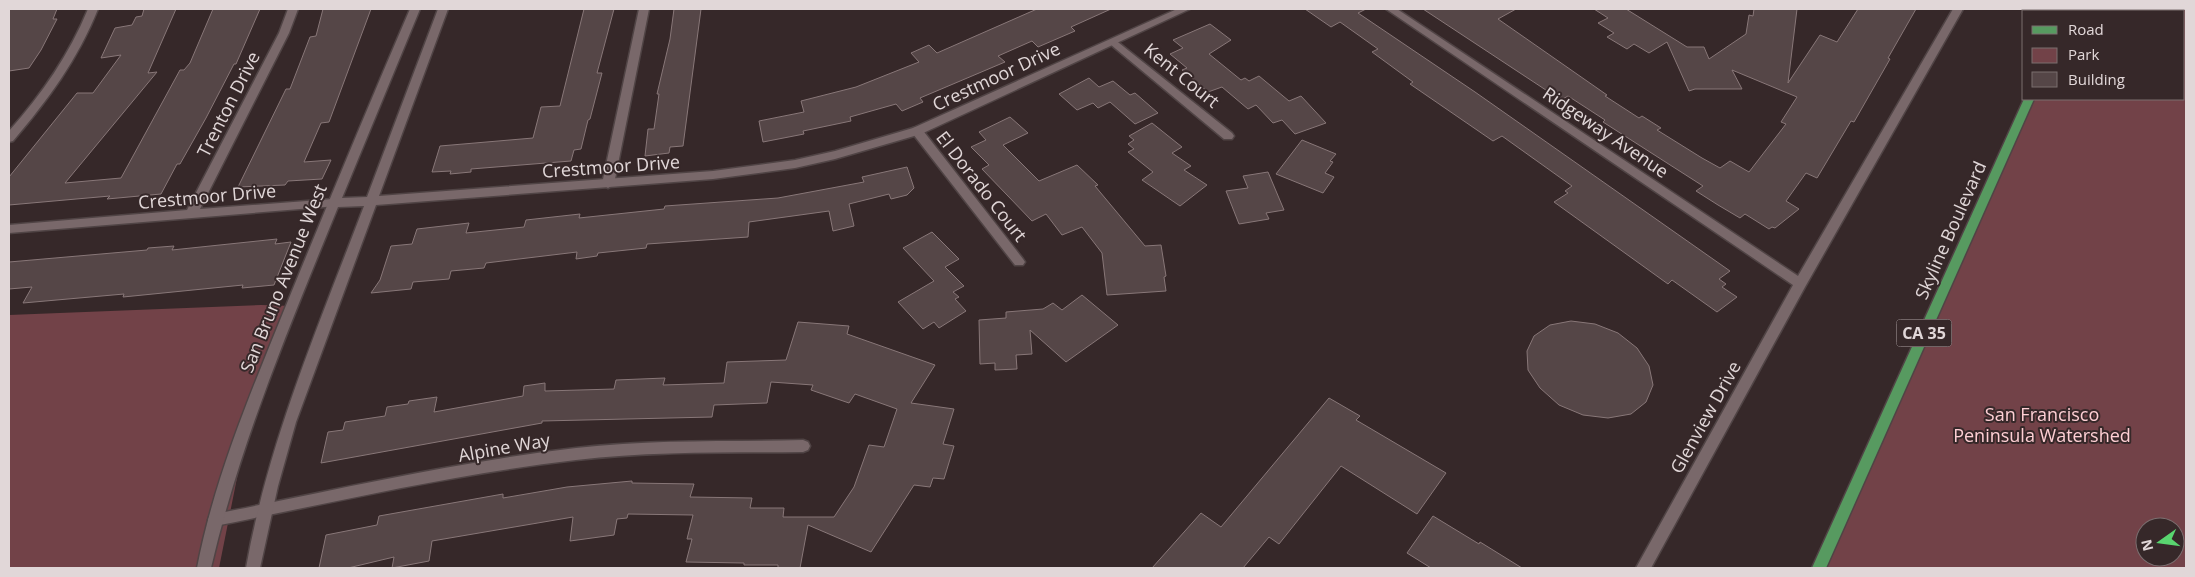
<svg xmlns="http://www.w3.org/2000/svg" width="2195" height="577" font-family="'Open Sans',sans-serif">
	<style>
		.green { fill: #724248; fill-rule: evenodd }
		.building { fill: #554647; stroke: #887778 }
		.lines { fill: none; stroke-linecap: round; stroke-linejoin: round }
		.street-casing { stroke: #504445; stroke-width: 3 }
		.secondary-casing { stroke: #504445; stroke-width: 3 }
		.primary-casing { stroke: #504445; stroke-width: 3 }
		.street { fill: #79686a; fill-rule: evenodd }
		.secondary { fill: #79686a; fill-rule: evenodd }
		.primary { fill: #579a60; fill-rule: evenodd }
		.labels { text-anchor: middle; dominant-baseline: central; stroke-width: 4; stroke-linejoin: round; paint-order: stroke }
		.shield { fill: #362829; stroke: #aea2a4; stroke-width: 1 }
		.shield-label { font-size: 16px; font-weight: bold; fill: #e1d7d8 }
		.street-label { font-size: 18px; fill: #e1d7d8; stroke: #362829 }
		.park-label { font-size: 18px; fill: #fecfd4; stroke: #362829 }
	</style>
	<rect width="100%" height="100%" fill="#362829"/>
	<!-- green -->
	<path class="green" d="M 2070,9 L 2186,9 L 2186,568 L 1819,568 L 2029,99 L 2184,99 L 2184,11 L 2069,11 ZM 2145,527 L 2175,527 L 2175,557 L 2145,557 Z
		M 261,305 L 292,306 L 250,413 L 219,568 L 9,568 L 9,315 Z"/>
	<!-- building -->
	<path class="building" d="M 9,9 L 57,9 L 53,19 L 57,19 L 41,50 L 29,68 L 9,71 Z
		M 144,9 L 176,9 L 148,73 L 157,72 L 65,183 L 121,178 L 180,70 L 184,70 L 190,63 L 213,9 L 260,9 L 236,64 L 234,64 L 206,118 L 180,164 L 177,164 L 161,194 L 107,199 L 110,196 L 9,205 L 9,177 L 77,93 L 93,93 L 121,55 L 101,58 L 115,28 L 132,25 L 136,17 L 142,16 Z
		M 323,9 L 371,9 L 329,122 L 321,123 L 304,162 L 331,160 L 322,179 L 288,181 L 285,185 L 238,187 L 286,89 L 290,89 L 310,37 L 316,36 Z
		M 584,9 L 614,9 L 597,73 L 602,73 L 590,119 L 588,120 L 581,149 L 574,150 L 571,161 L 471,169 L 471,172 L 450,174 L 451,171 L 432,172 L 440,146 L 533,138 L 541,107 L 560,106 Z
		M 674,9 L 701,9 L 683,146 L 670,147 L 669,153 L 645,156 L 648,129 L 654,129 L 659,94 L 657,94 L 670,39 Z
		M 1037,9 L 1111,9 L 1071,27 L 1075,31 L 1038,47 L 1032,41 L 998,56 L 1005,62 L 920,98 L 923,102 L 902,111 L 896,104 L 850,117 L 851,121 L 803,131 L 804,134 L 763,142 L 759,121 L 804,112 L 801,101 L 856,87 L 919,62 L 911,53 L 929,45 L 937,53 Z
		M 1305,9 L 1366,9 L 1358,13 L 1475,92 L 1730,271 L 1719,279 L 1726,284 L 1722,287 L 1737,297 L 1717,312 L 1672,280 L 1668,284 L 1554,202 L 1568,193 L 1565,191 L 1572,186 L 1502,136 L 1493,141 L 1410,84 L 1413,82 L 1372,52 L 1378,49 L 1340,22 L 1331,27 Z
		M 1423,9 L 1516,9 L 1498,19 L 1607,95 L 1605,96 L 1639,118 L 1642,116 L 1661,128 L 1657,130 L 1702,158 L 1720,168 L 1730,161 L 1749,172 L 1786,124 L 1781,122 L 1797,97 L 1732,70 L 1742,89 L 1695,89 L 1689,91 L 1667,42 L 1649,53 L 1634,44 L 1627,49 L 1607,37 L 1614,33 L 1598,23 L 1608,18 L 1594,9 L 1626,9 L 1687,47 L 1704,47 L 1709,59 L 1746,34 L 1749,15 L 1753,16 L 1754,9 L 1797,9 L 1788,83 L 1820,35 L 1837,42 L 1858,9 L 1916,9 L 1888,58 L 1890,59 L 1854,122 L 1851,121 L 1817,178 L 1806,173 L 1786,201 L 1799,209 L 1775,228 L 1772,227 L 1769,229 L 1745,214 L 1740,218 L 1718,205 L 1696,191 L 1703,186 L 1603,122 L 1605,120 L 1568,96 L 1561,100 Z
		M 1210,24 L 1231,40 L 1209,54 L 1241,80 L 1245,78 L 1249,81 L 1259,76 L 1289,101 L 1301,96 L 1326,123 L 1295,134 L 1282,120 L 1273,123 L 1256,105 L 1248,109 L 1222,87 L 1208,92 L 1182,70 L 1187,68 L 1170,54 L 1183,48 L 1173,40 Z
		M 1089,78 L 1099,87 L 1113,81 L 1130,95 L 1135,93 L 1158,113 L 1135,124 L 1110,102 L 1098,108 L 1093,103 L 1077,110 L 1059,94 Z
		M 1010,117 L 1028,133 L 1003,145 L 1039,181 L 1077,165 L 1098,185 L 1095,186 L 1145,246 L 1161,245 L 1166,276 L 1164,277 L 1166,291 L 1107,295 L 1102,253 L 1082,227 L 1062,235 L 1046,214 L 1032,221 L 982,169 L 989,165 L 971,147 L 986,140 L 979,132 Z
		M 1152,123 L 1182,147 L 1172,153 L 1191,166 L 1184,170 L 1207,185 L 1180,206 L 1142,180 L 1153,172 L 1128,152 L 1134,149 L 1128,144 L 1134,140 L 1129,136 Z
		M 1302,140 L 1336,154 L 1330,161 L 1333,162 L 1325,173 L 1334,177 L 1323,193 L 1276,174 Z
		M 907,167 L 914,188 L 907,195 L 891,199 L 889,194 L 849,204 L 854,226 L 833,231 L 829,211 L 749,222 L 748,237 L 647,244 L 646,248 L 598,253 L 597,256 L 576,259 L 577,252 L 486,263 L 484,268 L 451,271 L 449,279 L 413,282 L 411,289 L 371,293 L 380,280 L 391,246 L 412,244 L 417,229 L 469,223 L 466,233 L 524,227 L 526,220 L 580,214 L 579,218 L 664,209 L 665,206 L 778,198 L 864,182 L 862,177 Z
		M 1268,172 L 1284,210 L 1266,213 L 1269,219 L 1239,224 L 1226,191 L 1248,188 L 1243,176 Z
		M 932,232 L 959,259 L 945,267 L 964,286 L 953,292 L 959,297 L 955,299 L 966,311 L 939,328 L 934,322 L 923,329 L 898,302 L 934,281 L 903,248 Z
		M 277,239 L 275,244 L 291,242 L 274,285 L 242,288 L 243,285 L 123,297 L 124,294 L 23,303 L 32,287 L 9,289 L 9,262 L 147,250 L 148,248 L 174,246 L 172,250 Z
		M 1082,295 L 1118,325 L 1066,362 L 1030,330 L 1032,354 L 1016,355 L 1017,369 L 995,370 L 995,363 L 980,364 L 979,320 L 1006,318 L 1006,312 L 1043,309 L 1053,303 L 1062,310 Z
		M 1571,321 L 1595,324 L 1618,333 L 1637,348 L 1649,366 L 1653,385 L 1646,402 L 1631,414 L 1608,418 L 1583,415 L 1559,405 L 1540,388 L 1528,370 L 1527,351 L 1534,336 L 1550,325 Z
		M 798,322 L 849,326 L 847,334 L 935,365 L 911,403 L 954,409 L 943,444 L 954,446 L 944,479 L 933,478 L 930,487 L 914,485 L 871,552 L 808,525 L 800,568 L 778,568 L 778,565 L 744,565 L 744,563 L 686,562 L 692,539 L 687,539 L 693,515 L 628,514 L 627,518 L 617,519 L 614,535 L 570,541 L 573,517 L 432,541 L 429,561 L 392,568 L 394,557 L 348,568 L 319,568 L 326,535 L 377,525 L 379,516 L 503,494 L 503,498 L 567,487 L 632,481 L 632,483 L 694,484 L 690,497 L 752,498 L 750,508 L 784,508 L 783,517 L 834,517 L 854,487 L 869,445 L 884,447 L 897,409 L 855,394 L 849,403 L 811,390 L 813,385 L 771,382 L 767,403 L 714,405 L 712,417 L 542,421 L 542,423 L 321,463 L 328,432 L 343,430 L 345,422 L 385,416 L 387,407 L 408,404 L 409,401 L 437,397 L 434,412 L 523,396 L 524,386 L 545,383 L 545,391 L 614,389 L 616,380 L 665,378 L 663,385 L 724,383 L 727,362 L 786,360 Z
		M 1329,398 L 1360,416 L 1356,420 L 1446,473 L 1417,514 L 1341,466 L 1279,544 L 1269,537 L 1243,568 L 1152,568 L 1201,513 L 1221,527 Z
		M 1433,516 L 1479,544 L 1480,542 L 1522,568 L 1431,568 L 1407,553 Z"/>
	<g class="lines">
		<defs>
			<path id="street" d="M 88,9 L 98,9 C 78,59 48,100 13,141 L 9,142 L 9,131 C 42,94 69,55 88,9 Z
				M 288,9 L 298,9 L 289,33 L 200,209 L 333,199 L 339,203 L 337,206 L 9,233 L 9,225 L 187,210 L 279,33 Z
				M 639,9 L 649,9 L 614,184 L 608,188 L 602,184 Z
				M 1386,9 L 1397,9 L 1798,276 L 1953,9 L 1963,9 L 1805,287 L 1651,568 L 1636,568 L 1793,285 Z
				M 1114,39 L 1232,133 L 1234,136 L 1232,139 L 1224,139 L 1110,44 L 1110,40 Z
				M 917,127 L 921,128 L 1023,259 L 1025,262 L 1023,265 L 1015,265 L 913,134 L 911,131 L 913,128 Z
				M 803,440 L 808,442 L 810,446 L 808,450 L 803,452 C 727,453 651,451 576,460 C 454,474 335,502 215,526 L 210,525 L 208,520 L 210,515 L 215,514 C 335,490 455,462 576,448 C 651,439 727,442 803,440 Z"/>
			<path id="secondary" d="M 410,9 L 420,9 L 342,198 L 367,197 L 438,9 L 448,9 L 379,196 L 713,171 L 795,160 L 835,151 L 913,128 L 1177,9 L 1190,9 L 921,134 L 835,159 L 795,168 L 713,179 L 376,205 L 296,422 L 278,486 L 260,568 L 246,568 C 268,442 319,325 364,206 L 338,207 C 290,325 240,443 211,568 L 197,568 C 214,479 251,392 285,308 C 326,208 367,109 410,9 Z"/>
			<path id="primary" d="M 2065,9 L 2075,9 L 2074,11 L 2064,11 Z
				M 2024,99 L 2034,99 L 1826,568 L 1812,568 Z"/>
		</defs>
		<!-- street casing -->
		<use href="#street" class="street-casing"/>
		<!-- secondary casing -->
		<use href="#secondary" class="secondary-casing"/>
		<!-- primary casing -->
		<use href="#primary" class="primary-casing"/>
		<!-- street -->
		<use href="#street" class="street"/>
		<!-- secondary -->
		<use href="#secondary" class="secondary"/>
		<!-- primary -->
		<use href="#primary" class="primary"/>
	</g>
	<g class="labels">
		<!-- shield labels -->
		<rect class="shield" x="1896.5" y="319.5" width="55" height="27" rx="4"/>
		<g class="shield-label">
			<text x="1924" y="333">CA 35</text>
		</g>
		<!-- street labels -->
		<g class="street-label">
			<text transform="translate(1182 75) rotate(39)">Kent Court</text>
			<text transform="translate(996 76) rotate(-25)">Crestmoor Drive</text>
			<text transform="translate(228 104) rotate(-63)">Trenton Drive</text>
			<text transform="translate(1606 132) rotate(34)">Ridgeway Avenue</text>
			<text transform="translate(611 166) rotate(-4)">Crestmoor Drive</text>
			<text transform="translate(982 186) rotate(52)">El Dorado Court</text>
			<text transform="translate(207 196) rotate(-5)">Crestmoor Drive</text>
			<text transform="translate(1950 230) rotate(-66)">Skyline Boulevard</text>
			<text transform="translate(283 278) rotate(-68)">San Bruno Avenue West</text>
			<text transform="translate(1705 417) rotate(-61)">Glenview Drive</text>
			<text transform="translate(504 447) rotate(-10)">Alpine Way</text>
		</g>
		<!-- park labels -->
		<g class="park-label">
			<text x="2042" y="414">San Francisco<tspan x="2042" dy="21">Peninsula Watershed</tspan></text>
		</g>
	</g>
	<!-- border -->
	<rect width="2195" height="577" fill="none" stroke="#e1d7d8" stroke-width="20"/>
	<!-- legend -->
	<rect x="2022" y="10" width="162" height="90" fill="#362829" stroke="#7a6e6f"/>
	<rect x="2032" y="26" width="25" height="8" fill="#579a60" stroke="#7a6e6f"/>
	<text x="2068" y="35" font-size="15" fill="#e1d7d8">Road</text>
	<rect x="2032" y="48" width="25" height="15" fill="#724248" stroke="#7a6e6f"/>
	<text x="2068" y="60" font-size="15" fill="#e1d7d8">Park</text>
	<rect x="2032" y="72" width="25" height="15" fill="#554647" stroke="#7a6e6f"/>
	<text x="2068" y="85" font-size="15" fill="#e1d7d8">Building</text>
	<!-- north arrow -->
	<g transform="translate(2160 542) rotate(256)"><circle r="24" fill="#362829" stroke="#7a6e6f"/>
	<path d="M0-4L9 19L0 12L-9 19Z" fill="#59d56f"/>
	<text y="-8" font-size="14" font-weight="bold" text-anchor="middle" fill="#e1d7d8">N</text>
	</g>
</svg>
